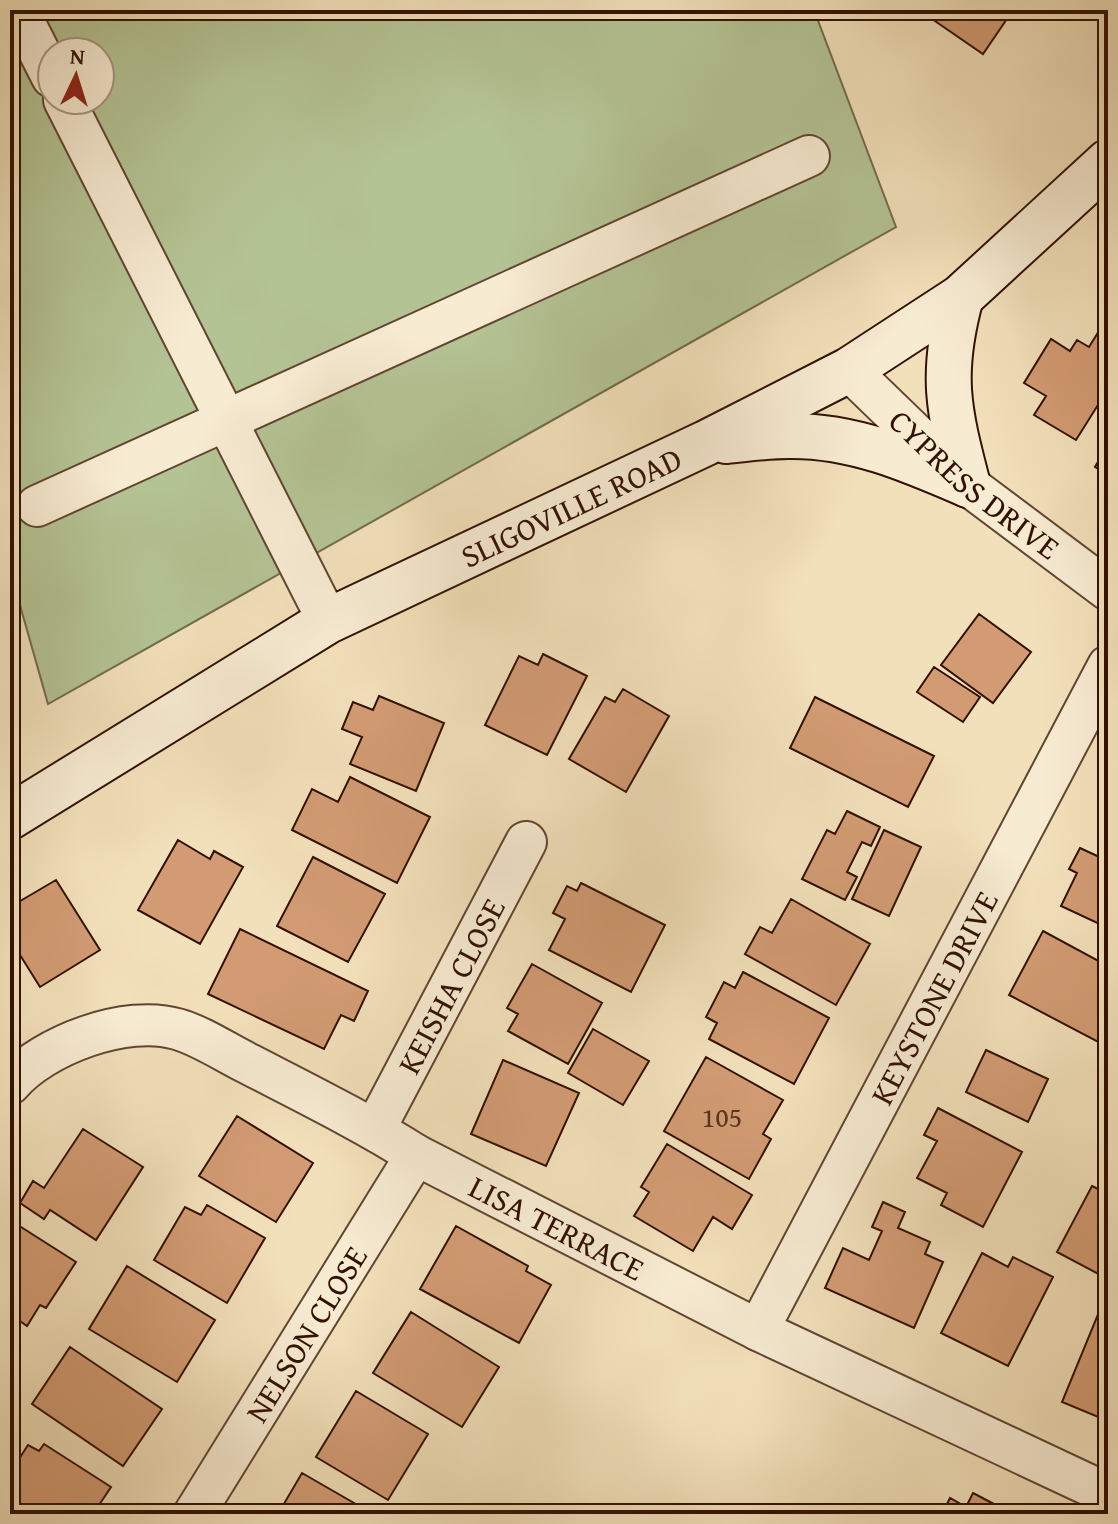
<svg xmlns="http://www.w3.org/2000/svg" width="1118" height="1524" font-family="'Gentium Book Plus',serif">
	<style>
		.green { fill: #b4c394; stroke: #736a4c; stroke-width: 2; fill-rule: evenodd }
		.building { fill: #d29b73; stroke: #321103; stroke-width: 2 }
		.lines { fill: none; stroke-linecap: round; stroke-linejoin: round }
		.street-casing { stroke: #624531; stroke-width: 44 }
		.secondary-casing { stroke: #321103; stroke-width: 48 }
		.street { stroke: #f7ebd2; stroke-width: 40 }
		.secondary { stroke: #f7ebd2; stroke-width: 44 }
		.labels { text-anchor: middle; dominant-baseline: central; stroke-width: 8; stroke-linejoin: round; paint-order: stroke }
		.number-label { font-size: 28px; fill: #5a341f }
		.street-label { font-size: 32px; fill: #321103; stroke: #f7ebd2 }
	</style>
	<rect width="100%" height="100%" fill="#f2e0ba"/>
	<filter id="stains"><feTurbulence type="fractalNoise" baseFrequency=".0025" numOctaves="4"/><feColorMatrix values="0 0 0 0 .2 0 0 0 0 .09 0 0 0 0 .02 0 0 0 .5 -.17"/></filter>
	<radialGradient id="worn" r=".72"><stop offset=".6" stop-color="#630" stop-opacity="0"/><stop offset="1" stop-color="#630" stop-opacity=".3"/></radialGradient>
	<!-- green -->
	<path class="green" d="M 10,10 L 814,10 L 896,227 L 48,704 L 10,570 ZM 52,52 L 100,52 L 100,100 L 52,100 Z"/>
	<!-- building -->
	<path class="building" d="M 919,10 L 1013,10 L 983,54 Z
		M 1104,323 L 1108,326 L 1108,389 L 1076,440 L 1034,415 L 1046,396 L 1024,383 L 1051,339 L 1070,351 L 1077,340 L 1089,347 Z
		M 1108,445 L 1108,475 L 1095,467 Z
		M 979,614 L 1031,652 L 993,703 L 941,665 Z
		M 543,654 L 587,676 L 547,755 L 485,725 L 519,656 L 538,665 Z
		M 934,667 L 980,697 L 963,722 L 917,692 Z
		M 623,689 L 669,716 L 626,792 L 569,759 L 605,697 L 615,702 Z
		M 379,696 L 444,723 L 416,791 L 350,764 L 362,737 L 342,729 L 353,702 L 373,710 Z
		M 815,697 L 934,756 L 908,807 L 790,748 Z
		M 350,777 L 430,817 L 397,883 L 292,830 L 312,789 L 338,802 Z
		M 847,811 L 880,827 L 871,846 L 862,842 L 847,872 L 857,877 L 845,900 L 802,879 L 827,830 L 835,834 Z
		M 884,830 L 921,847 L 889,916 L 852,899 Z
		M 178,840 L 210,859 L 214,851 L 243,867 L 200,944 L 138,910 Z
		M 1080,848 L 1108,861 L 1108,928 L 1061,906 L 1077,873 L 1069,869 Z
		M 313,857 L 385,894 L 348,962 L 277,926 Z
		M 56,880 L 100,950 L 40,987 L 10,939 L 10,907 Z
		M 581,883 L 665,925 L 631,992 L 549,950 L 565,919 L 553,913 L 567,886 L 577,891 Z
		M 791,899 L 870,944 L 836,1005 L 745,954 L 760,927 L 772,933 Z
		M 240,929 L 368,991 L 354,1021 L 341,1015 L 324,1049 L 208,994 Z
		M 1043,931 L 1108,966 L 1108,1038 L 1104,1045 L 1009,995 Z
		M 532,964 L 602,1003 L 568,1064 L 508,1031 L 518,1014 L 507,1008 Z
		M 743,972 L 829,1018 L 794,1084 L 709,1039 L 717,1023 L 706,1017 L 724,982 L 735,988 Z
		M 593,1029 L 649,1061 L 623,1105 L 568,1073 Z
		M 986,1050 L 1048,1079 L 1028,1122 L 966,1092 Z
		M 706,1057 L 783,1100 L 763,1134 L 771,1139 L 749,1179 L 664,1131 Z
		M 503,1060 L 579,1093 L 546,1166 L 471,1134 Z
		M 938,1108 L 1022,1152 L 983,1227 L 941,1205 L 947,1193 L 917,1178 L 937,1141 L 924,1135 Z
		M 237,1116 L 313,1163 L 276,1222 L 199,1176 Z
		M 83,1129 L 143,1167 L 96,1240 L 50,1210 L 44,1219 L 20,1203 L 33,1181 L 44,1188 Z
		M 667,1144 L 752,1195 L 732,1229 L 713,1217 L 693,1251 L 634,1216 L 649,1192 L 641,1187 Z
		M 1092,1186 L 1108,1194 L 1108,1279 L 1057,1252 Z
		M 883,1202 L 905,1212 L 898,1228 L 930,1242 L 925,1254 L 943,1262 L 914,1328 L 825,1288 L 843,1248 L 869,1260 L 882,1231 L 872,1227 Z
		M 207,1205 L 265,1238 L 227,1303 L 154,1260 L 185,1207 L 201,1215 Z
		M 10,1220 L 76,1262 L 46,1308 L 40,1305 L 27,1326 L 10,1314 Z
		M 456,1226 L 528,1266 L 526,1271 L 551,1285 L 519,1343 L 420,1289 Z
		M 982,1253 L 1008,1267 L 1013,1257 L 1053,1277 L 1008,1366 L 941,1333 Z
		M 127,1266 L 215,1320 L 177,1382 L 89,1329 Z
		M 1101,1307 L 1108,1310 L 1108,1421 L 1062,1402 Z
		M 411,1312 L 499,1367 L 462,1427 L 373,1373 Z
		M 70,1347 L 162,1409 L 123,1466 L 32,1404 Z
		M 356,1391 L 428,1434 L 388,1500 L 316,1457 Z
		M 44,1444 L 111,1487 L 93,1514 L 16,1514 L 10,1510 L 10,1473 L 28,1445 L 39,1451 Z
		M 302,1473 L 373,1514 L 278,1514 Z
		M 973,1493 L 1013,1514 L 942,1514 L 950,1498 L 966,1507 Z
		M 768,1505 L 784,1514 L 763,1514 Z"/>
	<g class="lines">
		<defs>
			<g id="street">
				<path d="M 18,10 L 52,77"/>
				<path d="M 64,100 L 328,621"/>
				<path id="s1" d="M 849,370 L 968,485 L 1108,590"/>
				<path d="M 37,506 L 809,156"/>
				<path id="s2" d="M 10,1084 C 43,1045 127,1014 177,1029 C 202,1036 226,1053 249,1064 C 305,1093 362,1121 416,1155 L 758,1330 L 1108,1494"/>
				<path id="s3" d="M 375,1129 L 526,842"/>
				<path id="s4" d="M 758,1330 L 1108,666"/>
				<path id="s5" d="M 194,1514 L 416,1155"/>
			</g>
			<g id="secondary">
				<path d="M 961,297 C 940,374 948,409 968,485"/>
				<path d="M 726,441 C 747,439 768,436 789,436 C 853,435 910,460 968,485"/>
				<path id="s6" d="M 10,817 L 328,621 L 706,443 L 849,370 L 961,297 L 1108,162"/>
			</g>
		</defs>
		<!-- street casing -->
		<use href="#street" class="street-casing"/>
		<!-- secondary casing -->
		<use href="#secondary" class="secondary-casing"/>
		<!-- street -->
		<use href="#street" class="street"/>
		<!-- secondary -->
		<use href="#secondary" class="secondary"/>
	</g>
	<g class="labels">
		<!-- number labels -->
		<g class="number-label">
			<text x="722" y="1116">105</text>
		</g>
		<!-- street labels -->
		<g class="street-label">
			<text stroke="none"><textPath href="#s1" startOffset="170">CYPRESS DRIVE</textPath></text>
			<text stroke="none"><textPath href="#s6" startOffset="642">SLIGOVILLE ROAD</textPath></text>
			<text stroke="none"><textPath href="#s3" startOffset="162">KEISHA CLOSE</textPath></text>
			<text stroke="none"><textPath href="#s4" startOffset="376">KEYSTONE DRIVE</textPath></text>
			<text stroke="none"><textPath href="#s2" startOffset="612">LISA TERRACE</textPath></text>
			<text stroke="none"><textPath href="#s5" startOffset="212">NELSON CLOSE</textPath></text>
		</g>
	</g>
	<!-- margin -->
	<rect width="1118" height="1524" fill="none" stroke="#f2e0ba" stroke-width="40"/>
	<rect x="12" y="12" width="1094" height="1500" fill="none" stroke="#321103" stroke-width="4"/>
	<rect x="20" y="20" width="1078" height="1484" fill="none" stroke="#321103" stroke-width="2"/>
	<!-- north arrow -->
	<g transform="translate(76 76) rotate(4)"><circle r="38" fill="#f7ebd2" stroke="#a8947f" stroke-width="2"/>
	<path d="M0-6L14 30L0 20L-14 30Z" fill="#8f2418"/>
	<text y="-12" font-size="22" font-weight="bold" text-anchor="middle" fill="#321103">N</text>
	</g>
	<rect width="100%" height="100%" filter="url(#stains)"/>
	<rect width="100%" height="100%" fill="url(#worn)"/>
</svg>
